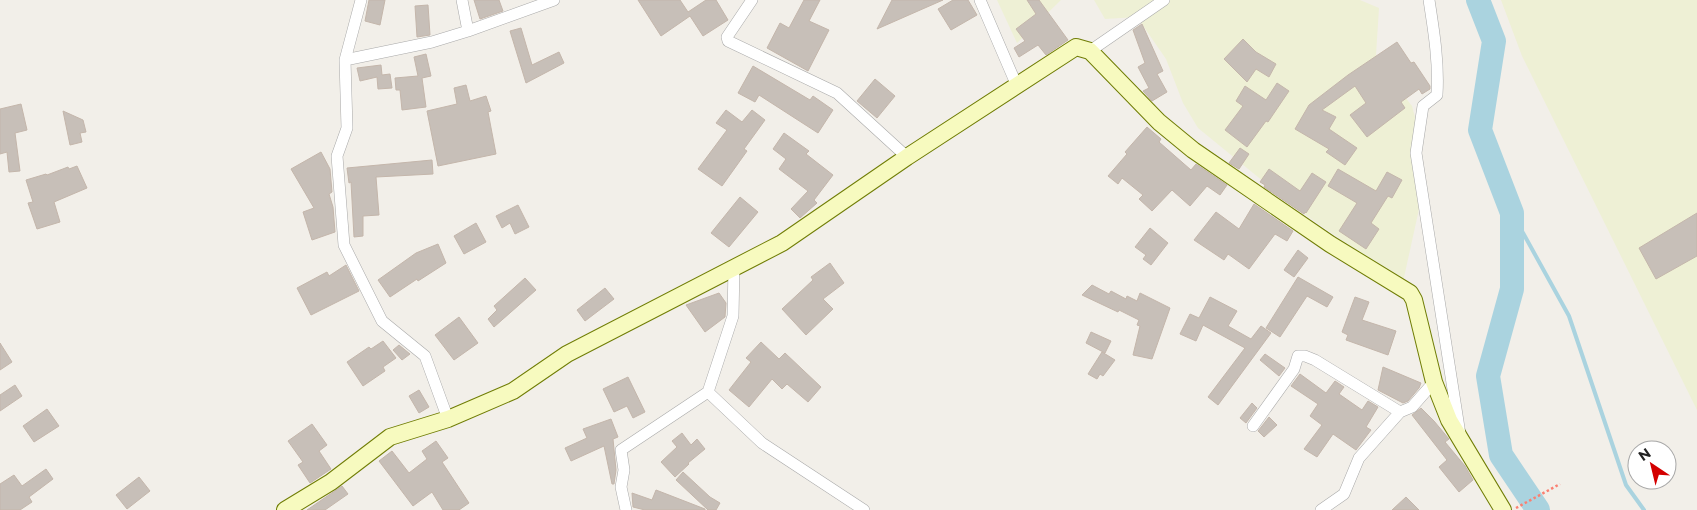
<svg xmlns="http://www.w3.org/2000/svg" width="1697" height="510" font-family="Montserrat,sans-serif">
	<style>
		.farmland { fill: #eef0d5 }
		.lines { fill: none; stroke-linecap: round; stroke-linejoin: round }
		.stream { stroke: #aad3df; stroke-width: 4 }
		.river { stroke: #aad3df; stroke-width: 24 }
		.building { fill: #c7bfb8; stroke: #c4b6ab }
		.street-casing { stroke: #a9a9a9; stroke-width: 12 }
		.secondary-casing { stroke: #707d05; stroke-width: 18 }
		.path { stroke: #fa8072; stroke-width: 2.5; stroke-dasharray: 2.5 2.5; stroke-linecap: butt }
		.street { stroke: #fff; stroke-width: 11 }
		.secondary { stroke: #f7fabf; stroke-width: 16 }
	</style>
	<rect width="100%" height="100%" fill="#f2efe9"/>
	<!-- farmland -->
	<path class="farmland" d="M 997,0 L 1061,0 L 1017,43 Z
		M 1094,0 L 1360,0 L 1379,8 L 1376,55 L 1394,83 L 1412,106 L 1418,129 L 1421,200 L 1403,282 L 1346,243 L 1297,209 L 1198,128 L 1183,103 L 1166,59 L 1137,17 L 1105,19 Z
		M 1501,0 L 1697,0 L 1697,410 L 1522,56 Z"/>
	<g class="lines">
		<!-- stream -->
		<path class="stream" d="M 1512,213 L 1569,316 L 1626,485 L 1644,510"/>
		<!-- river -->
		<path class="river" d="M 1478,0 L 1494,41 L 1480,130 L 1512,213 L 1512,289 L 1488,376 L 1501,455 L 1538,510"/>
	</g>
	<!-- building -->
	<path class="building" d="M 369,0 L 385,0 L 380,25 L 365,21 Z
		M 474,0 L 499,0 L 503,11 L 480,19 Z
		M 638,0 L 680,0 L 688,12 L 706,0 L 716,0 L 728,20 L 703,36 L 690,16 L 661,36 Z
		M 804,0 L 820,0 L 809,21 L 829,30 L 808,71 L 767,48 L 780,23 L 789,28 Z
		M 892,0 L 943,0 L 877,29 Z
		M 953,0 L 968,0 L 977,15 L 951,30 L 938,9 Z
		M 1027,0 L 1039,0 L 1068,40 L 1046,55 L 1038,45 L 1019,57 L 1014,48 L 1025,41 L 1016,29 L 1036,14 Z
		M 428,5 L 430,35 L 417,37 L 415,6 Z
		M 1142,24 L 1163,71 L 1157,74 L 1167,92 L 1152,101 L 1143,91 L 1149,88 L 1138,67 L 1145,63 L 1133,30 Z
		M 521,28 L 532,65 L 559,52 L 564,63 L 526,83 L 510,31 Z
		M 1243,39 L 1256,52 L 1276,64 L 1269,77 L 1256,69 L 1247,82 L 1224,59 Z
		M 1397,42 L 1411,63 L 1414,62 L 1430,86 L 1430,89 L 1422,94 L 1419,89 L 1401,102 L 1405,108 L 1367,137 L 1350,115 L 1366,103 L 1355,86 L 1322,110 L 1336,117 L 1329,129 L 1357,148 L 1345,165 L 1326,152 L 1329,149 L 1295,129 L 1309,105 L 1348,75 Z
		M 426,54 L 431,76 L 422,78 L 426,107 L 402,110 L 400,90 L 396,90 L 395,78 L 418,76 L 414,57 Z
		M 381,65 L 382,75 L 390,74 L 392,88 L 378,89 L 377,77 L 360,81 L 357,68 Z
		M 753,66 L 810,100 L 813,96 L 833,110 L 818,133 L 759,95 L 755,102 L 738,93 Z
		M 875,79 L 895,96 L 877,118 L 857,101 Z
		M 1277,83 L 1289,91 L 1268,122 L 1266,121 L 1247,147 L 1225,130 L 1243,106 L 1236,101 L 1245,86 L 1266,100 Z
		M 466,85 L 470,101 L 486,96 L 491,111 L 488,112 L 496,154 L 438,166 L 427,111 L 457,104 L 454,88 Z
		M 21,104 L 27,130 L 15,133 L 20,171 L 9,172 L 7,152 L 0,154 L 0,109 Z
		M 726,110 L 742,122 L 752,110 L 765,120 L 744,149 L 747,151 L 722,186 L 698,169 L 727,130 L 716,123 Z
		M 63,111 L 83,120 L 86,132 L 80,133 L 82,142 L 70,145 Z
		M 1147,127 L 1161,139 L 1159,142 L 1191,170 L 1196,164 L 1227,185 L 1220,195 L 1207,186 L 1190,206 L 1172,190 L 1152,211 L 1139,199 L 1143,195 L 1122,178 L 1118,184 L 1108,176 L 1127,154 L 1125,152 Z
		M 784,133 L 809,151 L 806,154 L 833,175 L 814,200 L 817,203 L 800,218 L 791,209 L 808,191 L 779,169 L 786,159 L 773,149 Z
		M 1240,148 L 1249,154 L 1239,169 L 1229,163 Z
		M 321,152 L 330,169 L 332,192 L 329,194 L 333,207 L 335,232 L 312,240 L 303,212 L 314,208 L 291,169 Z
		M 432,160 L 433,174 L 376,177 L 379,215 L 363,216 L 363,236 L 354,237 L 351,182 L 349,183 L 347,168 Z
		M 77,166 L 87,188 L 54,202 L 60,222 L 37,229 L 28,203 L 33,202 L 26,180 L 46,174 L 47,175 L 68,167 L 69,169 Z
		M 1269,169 L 1300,191 L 1312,173 L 1326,182 L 1306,213 L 1305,212 L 1304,214 L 1264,187 L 1265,185 L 1260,182 Z
		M 1338,169 L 1376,191 L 1387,172 L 1402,180 L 1392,198 L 1388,196 L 1371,223 L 1379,229 L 1366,249 L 1339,231 L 1357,203 L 1328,186 Z
		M 740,197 L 758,212 L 729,247 L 711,233 Z
		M 1254,204 L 1293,231 L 1287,241 L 1275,234 L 1249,269 L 1228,254 L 1224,260 L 1194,240 L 1216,212 L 1239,229 Z
		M 518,205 L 529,227 L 515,234 L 510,223 L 502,228 L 496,216 Z
		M 1697,213 L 1697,256 L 1656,279 L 1639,248 Z
		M 476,223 L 486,242 L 464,254 L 454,236 Z
		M 1150,228 L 1168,243 L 1151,265 L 1143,259 L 1146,255 L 1135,247 Z
		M 438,244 L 446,263 L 418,281 L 417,279 L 390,297 L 378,280 L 416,253 Z
		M 1298,250 L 1308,258 L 1294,277 L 1284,270 Z
		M 830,263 L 844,283 L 823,299 L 833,309 L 806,335 L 782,309 L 813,280 L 811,277 Z
		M 346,265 L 359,291 L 311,315 L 297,288 L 327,272 L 329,276 Z
		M 1298,277 L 1333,297 L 1327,307 L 1307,296 L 1280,337 L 1266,328 Z
		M 525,278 L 536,290 L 494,327 L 488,319 L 497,310 L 494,306 Z
		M 1092,285 L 1109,294 L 1111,291 L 1126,299 L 1127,296 L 1137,301 L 1140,293 L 1170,308 L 1152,359 L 1133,355 L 1140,326 L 1137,325 L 1139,320 L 1119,310 L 1118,312 L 1082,295 Z
		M 605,288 L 614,299 L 585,321 L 577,310 Z
		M 719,293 L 726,303 L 725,317 L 705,332 L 686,305 Z
		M 1210,297 L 1237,311 L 1228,326 L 1251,339 L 1261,326 L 1271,333 L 1218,405 L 1208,397 L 1245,348 L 1203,325 L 1196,341 L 1180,334 L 1190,314 L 1199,318 Z
		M 1355,297 L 1369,302 L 1362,320 L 1396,331 L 1388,355 L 1346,340 L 1348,335 L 1342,332 Z
		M 459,317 L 478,343 L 454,360 L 435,335 Z
		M 1091,332 L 1111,341 L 1105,353 L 1086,343 Z
		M 383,341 L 396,358 L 383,367 L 385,371 L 363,386 L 347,362 L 369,347 L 371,349 Z
		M 761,342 L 779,359 L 785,353 L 821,387 L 808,402 L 787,384 L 782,389 L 772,379 L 749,407 L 729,390 L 751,362 L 746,358 Z
		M 0,343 L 12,362 L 0,370 Z
		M 399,345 L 410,354 L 402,360 L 393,350 Z
		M 1102,352 L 1115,360 L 1103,376 L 1100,374 L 1097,379 L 1088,374 Z
		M 1265,354 L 1285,368 L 1279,376 L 1260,360 Z
		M 1383,367 L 1421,383 L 1419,388 L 1408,401 L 1403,403 L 1378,390 Z
		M 1300,374 L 1326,393 L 1335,381 L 1344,387 L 1339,394 L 1362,410 L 1368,401 L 1378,407 L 1366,427 L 1371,430 L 1356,450 L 1333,434 L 1317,457 L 1304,449 L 1322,425 L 1310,416 L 1318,404 L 1291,386 Z
		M 628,377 L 645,412 L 633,418 L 627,406 L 614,412 L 603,389 Z
		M 15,385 L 22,396 L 0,411 L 0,395 Z
		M 419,390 L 429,407 L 419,413 L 409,396 Z
		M 1252,403 L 1257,408 L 1246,423 L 1240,418 Z
		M 1421,408 L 1434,421 L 1449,439 L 1445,442 L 1465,466 L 1473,480 L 1459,492 L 1439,467 L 1447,460 L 1412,415 Z
		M 47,409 L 59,426 L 34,442 L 23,426 Z
		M 1269,417 L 1277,425 L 1264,437 L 1258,431 Z
		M 611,419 L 618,437 L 613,439 L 616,470 L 614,484 L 612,484 L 604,446 L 571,461 L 565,448 L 587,438 L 583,429 Z
		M 312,424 L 327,445 L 319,451 L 331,469 L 310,483 L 298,465 L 303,462 L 288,441 Z
		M 682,433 L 691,445 L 697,439 L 705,449 L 688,463 L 689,464 L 675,477 L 661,462 L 677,447 L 672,441 Z
		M 436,441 L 448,458 L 442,462 L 469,503 L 459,510 L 443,510 L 432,492 L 413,506 L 379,461 L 392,451 L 409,473 L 427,459 L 422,451 Z
		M 46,469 L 53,479 L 29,497 L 32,502 L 20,510 L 0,510 L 0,484 L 14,475 L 22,486 Z
		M 683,472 L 710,497 L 720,503 L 716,510 L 708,510 L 676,480 Z
		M 139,477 L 150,491 L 127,509 L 116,495 Z
		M 342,486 L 348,494 L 325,510 L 307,510 Z
		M 656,490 L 705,509 L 705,510 L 645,510 L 633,507 L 632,493 L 652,500 Z
		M 1406,497 L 1419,510 L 1392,510 Z"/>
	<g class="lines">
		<defs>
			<path id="street" d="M 361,0 L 345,60 L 347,128 L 337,156 L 344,245 L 382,321 L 425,356 L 448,419
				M 752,0 L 727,37 L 728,41 L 837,93 L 907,157
				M 980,0 L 1017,86
				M 1429,0 C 1434,32 1439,63 1437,95 L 1423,106 L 1416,153 L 1460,434
				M 468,31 L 554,0
				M 1090,51 L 1164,0
				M 345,60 L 432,42 L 468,31 L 462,0
				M 734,267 L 733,316 L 708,392 L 762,443 L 864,510
				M 1253,426 L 1294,369 L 1298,356 L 1305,356 L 1315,360 L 1400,412
				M 626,510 L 621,487 L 624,470 L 621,450 L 708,392
				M 1321,510 L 1344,494 L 1359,458 L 1400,412 L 1412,407 L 1434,382"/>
			<path id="secondary" d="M 285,510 L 331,482 L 390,437 L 448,419 L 513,391 L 567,354 L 782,243 L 907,157 L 1076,47 L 1090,51 L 1159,122 L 1193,150 L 1330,244 L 1410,293 L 1414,300 L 1434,382 L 1449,420 L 1503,510"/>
		</defs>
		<!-- street casing -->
		<use href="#street" class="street-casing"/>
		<!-- secondary casing -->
		<use href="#secondary" class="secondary-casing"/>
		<!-- path -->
		<path class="path" d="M 1516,508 L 1560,484"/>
		<!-- street -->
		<use href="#street" class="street"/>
		<!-- secondary -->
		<use href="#secondary" class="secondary"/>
	</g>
	<!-- north arrow -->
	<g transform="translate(1652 465) rotate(325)"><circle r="24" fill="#ffffff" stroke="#a7a7a7"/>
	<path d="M0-4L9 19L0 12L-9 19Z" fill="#d40000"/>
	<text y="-8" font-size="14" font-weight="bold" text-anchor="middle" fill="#222222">N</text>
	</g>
</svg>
